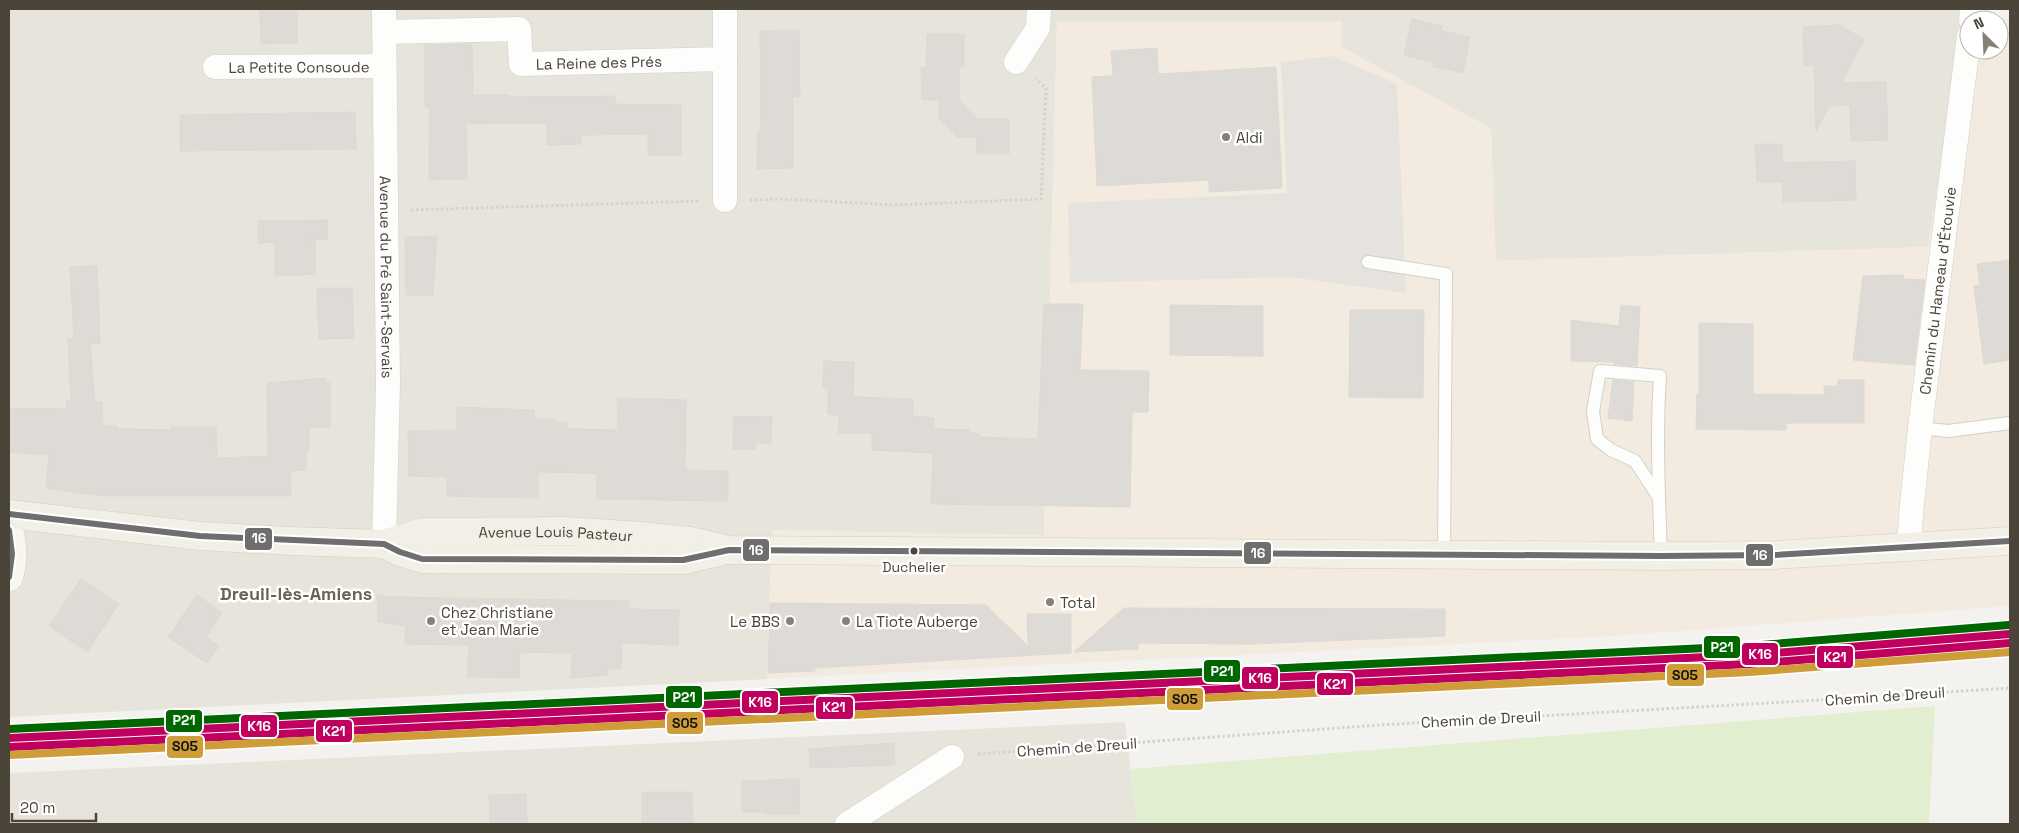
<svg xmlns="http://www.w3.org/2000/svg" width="2019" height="833" font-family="'Space Grotesk',sans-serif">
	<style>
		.residential { fill: #e7e4dc }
		.commercial { fill: #f3ebdf }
		.green { fill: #e1eecf }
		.parking { fill: #e6e3df }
		.building { fill: #dedbd6; stroke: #dcd9d4 }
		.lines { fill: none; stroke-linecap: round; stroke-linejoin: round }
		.lane-casing { stroke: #d2d0cb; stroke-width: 14 }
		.street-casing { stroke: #d2d0cb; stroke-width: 25 }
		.secondary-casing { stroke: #d3cfc5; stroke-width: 29 }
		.primary-casing { stroke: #d6cebb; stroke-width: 29 }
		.path { stroke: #d3d2cc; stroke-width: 3; stroke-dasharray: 2.5 2.5; stroke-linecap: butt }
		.lane { stroke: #fdfdfc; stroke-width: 12 }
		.street { stroke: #fdfdfc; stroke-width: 24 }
		.secondary { stroke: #f7f6f1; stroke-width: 28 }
		.primary { stroke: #f2efe6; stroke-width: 28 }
		.bus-1-casing { stroke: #fff; stroke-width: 10 }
		.bus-1 { stroke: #6e6e6e; stroke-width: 6 }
		.rail-1-casing { stroke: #fff; stroke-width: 11 }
		.rail-2-casing { stroke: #fff; stroke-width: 11 }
		.rail-3-casing { stroke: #fff; stroke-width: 11 }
		.rail-4-casing { stroke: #fff; stroke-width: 11 }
		.rail-1 { stroke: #bf005f; stroke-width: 8 }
		.rail-2 { stroke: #bf005f; stroke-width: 8 }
		.rail-3 { stroke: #060; stroke-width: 8 }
		.rail-4 { stroke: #cf9d38; stroke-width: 8 }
		.poi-dot { fill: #868178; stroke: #fff; stroke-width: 2 }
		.bus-dot { fill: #4b4439; stroke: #fff; stroke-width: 2 }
		.labels { text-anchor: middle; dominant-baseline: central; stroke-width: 5; stroke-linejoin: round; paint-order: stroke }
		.bus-label { font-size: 14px; fill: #4b4439; stroke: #fff }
		.street-label { font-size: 15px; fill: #4b4439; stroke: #fff }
		.poi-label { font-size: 15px; fill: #4b4439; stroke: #fff; text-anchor: start }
		.quarter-label { font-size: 18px; font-weight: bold; fill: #6e6250; stroke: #fff }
		.line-badge { stroke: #fff; stroke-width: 2 }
		.badge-label { font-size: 14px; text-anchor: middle; font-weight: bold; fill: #fff }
		.pale-badge-label { font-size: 14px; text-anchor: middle; font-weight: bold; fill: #111 }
	</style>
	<rect width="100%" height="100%" fill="#f4f2ee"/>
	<!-- residential -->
	<path class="residential" d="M 9,9 L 1966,9 L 1928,247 L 1495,261 L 1491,129 L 1340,46 L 1057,22 L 1044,536 L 772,530 L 767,679 L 9,717 Z
		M 1125,722 L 1137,824 L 9,824 L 9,773 Z"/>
	<!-- commercial -->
	<path class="commercial" d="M 2010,18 L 2010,606 L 1615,636 L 767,679 L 772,530 L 1044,535 L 1057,22 L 1342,21 L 1341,47 L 1491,128 L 1496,261 L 1928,247 L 1963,22 L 1969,50 L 1999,50 L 1999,20 L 1987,20 Z"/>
	<!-- green -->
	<path class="green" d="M 1935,706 L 1929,824 L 1137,824 L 1131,769 Z"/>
	<!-- parking -->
	<path class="parking" d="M 1332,56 L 1397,84 L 1406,293 L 1290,277 L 1070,283 L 1068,203 L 1287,193 L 1281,62 Z"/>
	<!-- building -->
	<path class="building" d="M 260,9 L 297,9 L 297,43 L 261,44 Z
		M 1412,19 L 1442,26 L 1441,31 L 1470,37 L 1463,73 L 1433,66 L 1434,62 L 1404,55 Z
		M 1840,25 L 1864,40 L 1841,83 L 1886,82 L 1888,140 L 1851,141 L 1850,105 L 1829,106 L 1816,131 L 1814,65 L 1804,65 L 1803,27 Z
		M 799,30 L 800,97 L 793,97 L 793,168 L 757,169 L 758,130 L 761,130 L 760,31 Z
		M 927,34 L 964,34 L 964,67 L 959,67 L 959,100 L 977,119 L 1009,119 L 1009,154 L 977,154 L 976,137 L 957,137 L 939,119 L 939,100 L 922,100 L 921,68 L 926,67 Z
		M 472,44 L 473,95 L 509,95 L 509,97 L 615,96 L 615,104 L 681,105 L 681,155 L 648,155 L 648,134 L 581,135 L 581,144 L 547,145 L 547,123 L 466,124 L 467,179 L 429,180 L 430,107 L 425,107 L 425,45 Z
		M 1157,48 L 1158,74 L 1276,67 L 1282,188 L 1209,192 L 1209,180 L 1097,186 L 1092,77 L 1113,76 L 1111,51 Z
		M 355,112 L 356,149 L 180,151 L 180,115 Z
		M 1755,144 L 1782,144 L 1783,163 L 1855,161 L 1856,200 L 1783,202 L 1782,182 L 1757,182 Z
		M 327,220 L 328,239 L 310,240 L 315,240 L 315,274 L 275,276 L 275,242 L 258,243 L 258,221 Z
		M 437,236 L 433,295 L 406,295 L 405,237 Z
		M 2010,260 L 2010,360 L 1984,364 L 1974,286 L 1980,285 L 1977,264 Z
		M 97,266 L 100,344 L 90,343 L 95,402 L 102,402 L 103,426 L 117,426 L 118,429 L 171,430 L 171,427 L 216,427 L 217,458 L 268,456 L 267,383 L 326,378 L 326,382 L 330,382 L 330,427 L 309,427 L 309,451 L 306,452 L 306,470 L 290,471 L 291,496 L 102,496 L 46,488 L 49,455 L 9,452 L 9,408 L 66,409 L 67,401 L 71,401 L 68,338 L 74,339 L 70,267 Z
		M 1903,275 L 1903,279 L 1925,280 L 1914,365 L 1853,360 L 1863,276 Z
		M 317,288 L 352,288 L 354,338 L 319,339 Z
		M 1044,304 L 1083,304 L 1080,370 L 1149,371 L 1148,412 L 1132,412 L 1130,507 L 931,504 L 933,453 L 872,450 L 872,433 L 838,433 L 839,415 L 828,414 L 828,388 L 823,387 L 824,361 L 854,362 L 853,397 L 913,399 L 913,416 L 934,418 L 934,429 L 970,430 L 970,433 L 980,434 L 980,437 L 1038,439 Z
		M 1170,305 L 1263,306 L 1263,356 L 1170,355 Z
		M 1621,305 L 1640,307 L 1637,366 L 1614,364 L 1615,362 L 1571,361 L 1571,320 L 1619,326 Z
		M 1350,310 L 1424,310 L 1423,398 L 1349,397 Z
		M 1699,323 L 1753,324 L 1753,394 L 1824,395 L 1824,386 L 1838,386 L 1838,380 L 1864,380 L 1864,423 L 1786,423 L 1786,430 L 1696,429 L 1697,394 L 1699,394 Z
		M 1613,380 L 1634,382 L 1632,421 L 1608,418 Z
		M 617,398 L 686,400 L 685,470 L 728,471 L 728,501 L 597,499 L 597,473 L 538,472 L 538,498 L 447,496 L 447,477 L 409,476 L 408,431 L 457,430 L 457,407 L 534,410 L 534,419 L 555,419 L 555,422 L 567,422 L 567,429 L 618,430 Z
		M 734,416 L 772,417 L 771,444 L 756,443 L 755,449 L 733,449 Z
		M 81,579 L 119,604 L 87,652 L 49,626 Z
		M 197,595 L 222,613 L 206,637 L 219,646 L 207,663 L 168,637 Z
		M 377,595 L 393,597 L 629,601 L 629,609 L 679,610 L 678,645 L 622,643 L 621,669 L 608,669 L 608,675 L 571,678 L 572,653 L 520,652 L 519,678 L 467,677 L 469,645 L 405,644 L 406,626 L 378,622 Z
		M 770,603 L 986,605 L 1028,646 L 1027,614 L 1071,614 L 1071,653 L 815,668 L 815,671 L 768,673 Z
		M 1124,608 L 1445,609 L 1445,636 L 1252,644 L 1138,643 L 1138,649 L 1074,652 Z
		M 894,743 L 895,765 L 810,768 L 809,749 Z
		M 799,779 L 800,814 L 766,814 L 765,812 L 742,812 L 742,781 Z
		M 642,792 L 692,792 L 693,823 L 642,824 Z
		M 526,794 L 527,824 L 490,824 L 489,795 Z"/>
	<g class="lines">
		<defs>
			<path id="lane" d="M 1368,262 L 1446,274 L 1444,555
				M 1920,428 L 1948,431 L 2010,423
				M 1659,498 L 1635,461 L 1611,450 L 1597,439 L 1593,411 L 1600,371 L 1660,376 C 1656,436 1659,496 1661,556"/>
			<g id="street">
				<path id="s1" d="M 384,9 L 388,384 L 384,544"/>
				<path d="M 725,9 L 725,200"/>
				<path d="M 1971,20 L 1972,9"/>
				<path id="s2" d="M 384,32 L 519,29 L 521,64 L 725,59"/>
				<path d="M 1016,62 L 1038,28 L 1039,9"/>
				<path id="s3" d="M 215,67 L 384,66"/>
				<path id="s4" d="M 1909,547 L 1911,514 L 1920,428 L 1969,36"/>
				<path d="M 847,824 L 952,757"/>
			</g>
			<path id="secondary" d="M 9,530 C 13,546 14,561 9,577"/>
			<g id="primary">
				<path id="s5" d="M 9,514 L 200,536 L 289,541 L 384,544 L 423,532 L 566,531 L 641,536 L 690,541 L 729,550 L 1661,556 L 1775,555 L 2010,541"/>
				<path d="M 384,544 L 400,552 L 422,559 L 683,560 L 719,552"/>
			</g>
		</defs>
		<!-- lane casing -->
		<use href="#lane" class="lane-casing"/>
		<!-- street casing -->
		<use href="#street" class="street-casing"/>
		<!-- secondary casing -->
		<use href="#secondary" class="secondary-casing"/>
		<!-- primary casing -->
		<use href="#primary" class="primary-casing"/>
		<!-- path -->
		<path class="path" d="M 750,200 L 782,199 L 896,205 L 1041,199 L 1046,88 L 1036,79
			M 411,210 L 699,201
			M 978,754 L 1380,725 L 1821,700 L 2010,688"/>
		<!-- lane -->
		<use href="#lane" class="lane"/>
		<!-- street -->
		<use href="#street" class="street"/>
		<!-- secondary -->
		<use href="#secondary" class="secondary"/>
		<!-- primary -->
		<use href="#primary" class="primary"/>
		<defs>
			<path id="bus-1" d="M 9,514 L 200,536 L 384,544 L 400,552 L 422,559 L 683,560 L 729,550 L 1661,556 L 1775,555 L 2010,541
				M 9,530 L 12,554 L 9,577"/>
		</defs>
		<!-- bus-1 casing -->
		<use href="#bus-1" class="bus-1-casing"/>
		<!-- bus-1 -->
		<use href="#bus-1" class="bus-1"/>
		<defs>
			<path id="rail-1" d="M 9,738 L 1749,655 L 2010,634"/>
			<path id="rail-2" d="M 9,747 L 1749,664 L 2010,643"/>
			<path id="rail-3" d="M 9,729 L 1748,646 L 2009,625"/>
			<path id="rail-4" d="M 10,755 L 1750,672 L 2010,652"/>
		</defs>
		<!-- rail-1 casing -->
		<use href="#rail-1" class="rail-1-casing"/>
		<!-- rail-2 casing -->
		<use href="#rail-2" class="rail-2-casing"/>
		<!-- rail-3 casing -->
		<use href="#rail-3" class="rail-3-casing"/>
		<!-- rail-4 casing -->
		<use href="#rail-4" class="rail-4-casing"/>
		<!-- rail-1 -->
		<use href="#rail-1" class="rail-1"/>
		<!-- rail-2 -->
		<use href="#rail-2" class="rail-2"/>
		<!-- rail-3 -->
		<use href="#rail-3" class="rail-3"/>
		<!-- rail-4 -->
		<use href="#rail-4" class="rail-4"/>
	</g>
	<!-- markers -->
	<g class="poi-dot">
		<circle cx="1226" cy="137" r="5"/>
		<circle cx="1050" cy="602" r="5"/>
		<circle cx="431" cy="621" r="5"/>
		<circle cx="790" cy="621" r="5"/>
		<circle cx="846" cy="621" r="5"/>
	</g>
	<circle class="bus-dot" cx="914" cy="551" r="4.5"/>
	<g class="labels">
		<!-- bus labels -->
		<g class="bus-label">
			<text x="914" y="567">Duchelier</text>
		</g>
		<!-- street labels -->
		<g class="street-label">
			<text stroke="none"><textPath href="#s2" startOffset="248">La Reine des Prés</textPath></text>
			<text stroke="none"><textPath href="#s3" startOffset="84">La Petite Consoude</textPath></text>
			<text stroke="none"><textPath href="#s1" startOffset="268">Avenue du Pré Saint-Servais</textPath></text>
			<text stroke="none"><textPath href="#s4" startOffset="258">Chemin du Hameau d'Étouvie</textPath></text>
			<text stroke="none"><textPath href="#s5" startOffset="550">Avenue Louis Pasteur</textPath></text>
			<text transform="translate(1885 696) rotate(-4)">Chemin de Dreuil</text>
			<text transform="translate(1481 719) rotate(-3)">Chemin de Dreuil</text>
			<text transform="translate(1077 747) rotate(-4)">Chemin de Dreuil</text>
		</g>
		<!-- poi labels -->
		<g class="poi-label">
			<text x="1236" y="137">Aldi</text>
			<text x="1060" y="602">Total</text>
			<text x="441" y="612">Chez Christiane<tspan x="441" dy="17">et Jean Marie</tspan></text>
			<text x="780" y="621" text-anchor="end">Le BBS</text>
			<text x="856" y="621">La Tiote Auberge</text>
		</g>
		<!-- quarter labels -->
		<g class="quarter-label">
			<text x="296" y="593">Dreuil-lès-Amiens</text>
		</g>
	</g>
	<g class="line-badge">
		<rect x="244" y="527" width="29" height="24" rx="5" fill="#6e6e6e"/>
		<rect x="742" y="538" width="28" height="24" rx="5" fill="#6e6e6e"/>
		<rect x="1243" y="541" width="29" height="24" rx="5" fill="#6e6e6e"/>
		<rect x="1745" y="543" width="29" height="24" rx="5" fill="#6e6e6e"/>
		<rect x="1703" y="635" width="38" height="24" rx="5" fill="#060"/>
		<rect x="1741" y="642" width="38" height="24" rx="5" fill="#bf005f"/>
		<rect x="1816" y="645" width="38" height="24" rx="5" fill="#bf005f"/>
		<rect x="1203" y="659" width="38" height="24" rx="5" fill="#060"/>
		<rect x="1666" y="663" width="39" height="24" rx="5" fill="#cf9d38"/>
		<rect x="1241" y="666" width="38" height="24" rx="5" fill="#bf005f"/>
		<rect x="1316" y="672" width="38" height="24" rx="5" fill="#bf005f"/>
		<rect x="665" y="685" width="38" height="24" rx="5" fill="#060"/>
		<rect x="1166" y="687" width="38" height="24" rx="5" fill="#cf9d38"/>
		<rect x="741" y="690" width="38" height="24" rx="5" fill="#bf005f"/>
		<rect x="815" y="696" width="39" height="24" rx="5" fill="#bf005f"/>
		<rect x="165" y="709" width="38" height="24" rx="5" fill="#060"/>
		<rect x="666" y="711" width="38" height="24" rx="5" fill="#cf9d38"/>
		<rect x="240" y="714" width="38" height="24" rx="5" fill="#bf005f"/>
		<rect x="315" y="719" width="38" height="24" rx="5" fill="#bf005f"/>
		<rect x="166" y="735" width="38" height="24" rx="5" fill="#cf9d38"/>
	</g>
	<g class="badge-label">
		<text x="259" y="543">16</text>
		<text x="756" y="555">16</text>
		<text x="1258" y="558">16</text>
		<text x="1760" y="560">16</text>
		<text x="1722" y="652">P21</text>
		<text x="1760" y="659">K16</text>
		<text x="1835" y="662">K21</text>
		<text x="1222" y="676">P21</text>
		<text x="1260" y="683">K16</text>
		<text x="1335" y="689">K21</text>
		<text x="684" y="702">P21</text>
		<text x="760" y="707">K16</text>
		<text x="834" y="712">K21</text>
		<text x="184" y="725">P21</text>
		<text x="259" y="731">K16</text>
		<text x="334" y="736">K21</text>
	</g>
	<g class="pale-badge-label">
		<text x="1685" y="680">S05</text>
		<text x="1185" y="704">S05</text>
		<text x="685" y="728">S05</text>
		<text x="185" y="751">S05</text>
	</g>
	<!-- border -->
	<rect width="2019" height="833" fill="none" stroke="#4b4439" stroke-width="20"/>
	<!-- north arrow -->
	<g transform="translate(1984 35) rotate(336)"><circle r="24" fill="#ffffff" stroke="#b7b4b0"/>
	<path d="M0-4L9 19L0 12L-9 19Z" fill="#868178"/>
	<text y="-8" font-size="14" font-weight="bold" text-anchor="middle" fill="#4b4439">N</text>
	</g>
	<!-- scale -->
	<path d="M12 813v8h84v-8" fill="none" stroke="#4b4439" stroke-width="2.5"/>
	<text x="20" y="813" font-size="15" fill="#4b4439" stroke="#ffffff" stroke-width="4" paint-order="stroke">20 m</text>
</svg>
